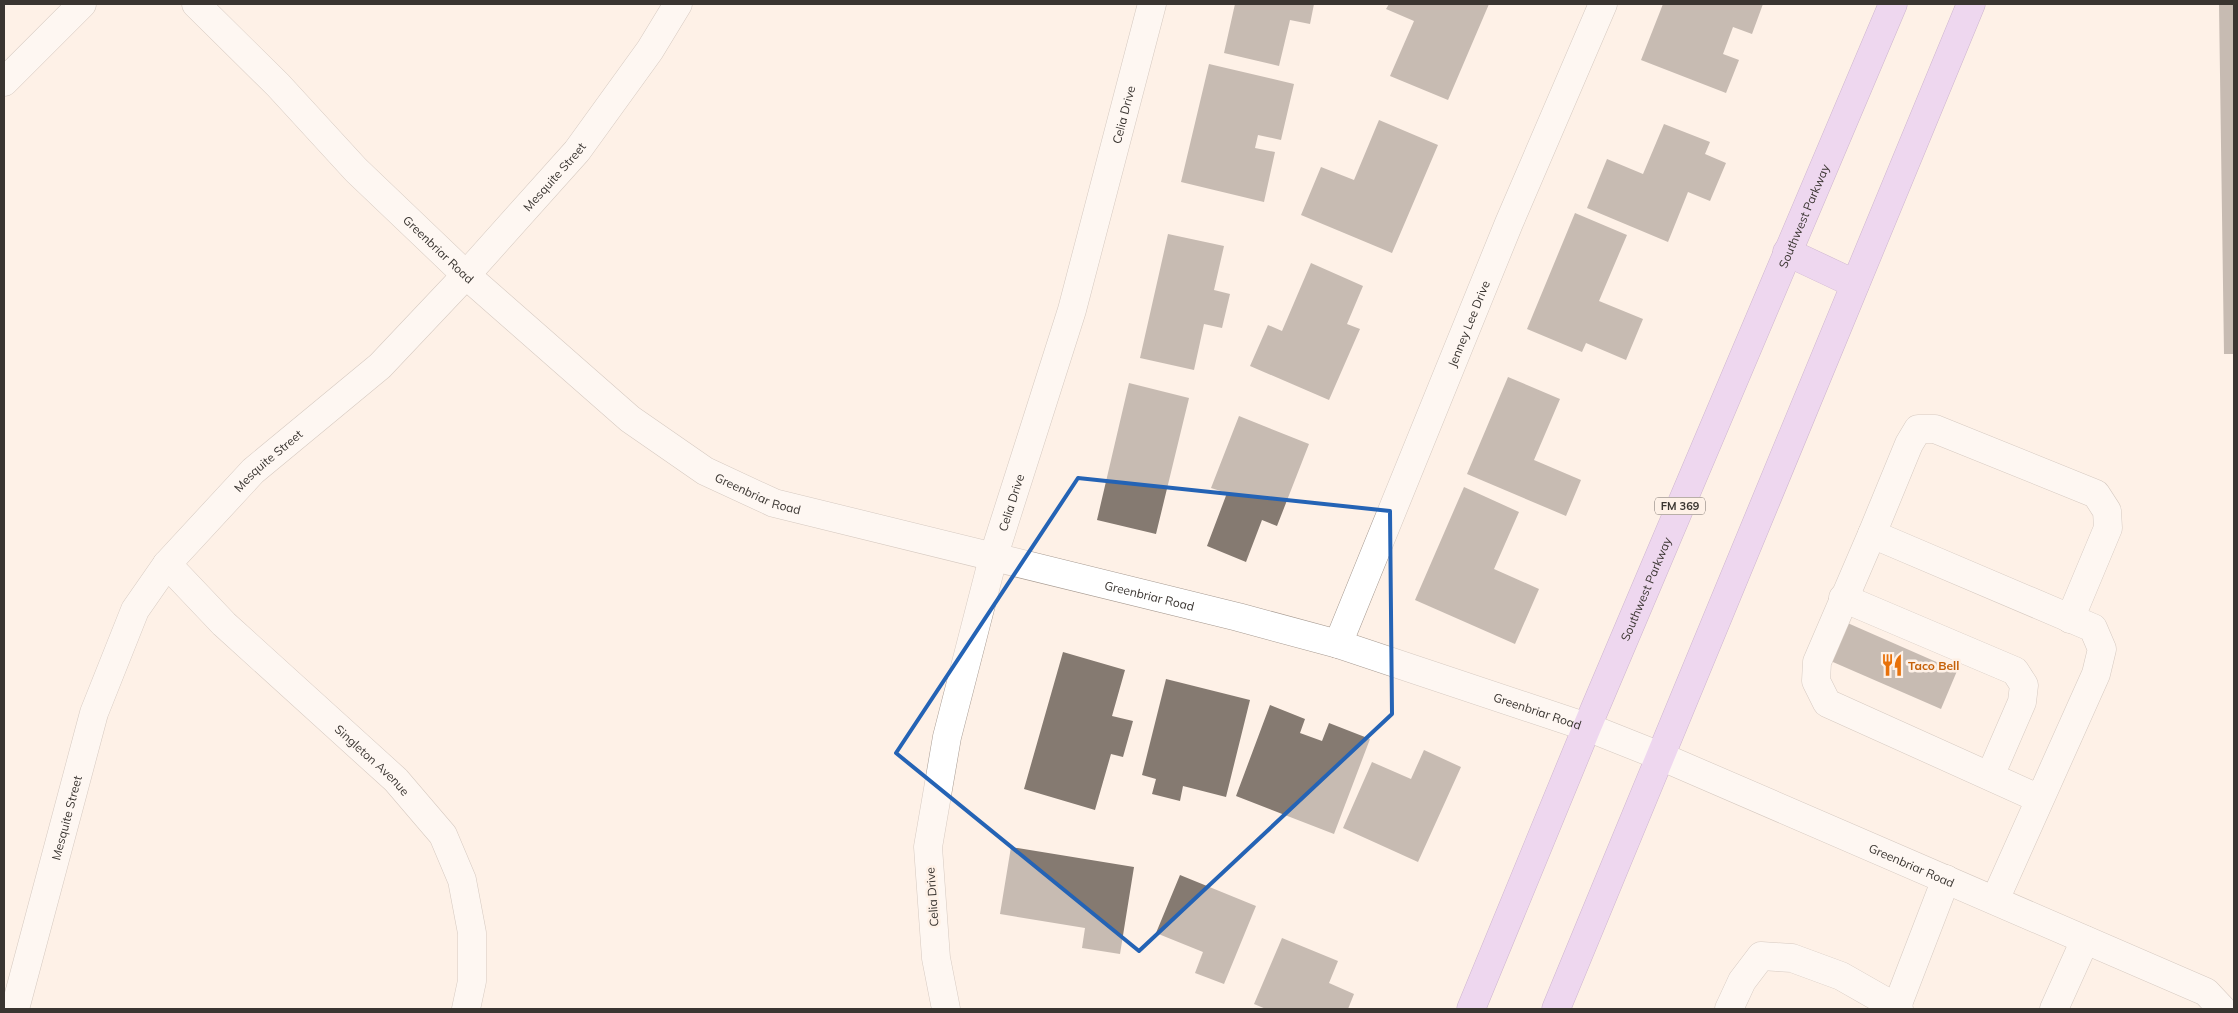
<svg xmlns="http://www.w3.org/2000/svg" width="2238" height="1013" font-family="Mulish,sans-serif">
	<style>
		.building { fill: #857a71 }
		.lines { fill: none; stroke-linecap: round; stroke-linejoin: round }
		.minor-casing { stroke: #a79b92; stroke-width: 29 }
		.major-casing { stroke: #946db0; stroke-width: 29 }
		.minor { stroke: #fff; stroke-width: 28 }
		.major { stroke: #dcb9f8; stroke-width: 28 }
		.marked { fill: none; stroke: #2463b5; stroke-width: 4; stroke-linejoin: round }
		.labels { text-anchor: middle; dominant-baseline: central; stroke-width: 5; stroke-linejoin: round; paint-order: stroke }
		.shield { fill: #fef1e7; stroke: #756d68; stroke-width: 1 }
		.shield-label { font-size: 11px; font-weight: bold; fill: #3a3531 }
		.street-label { font-size: 12px; fill: #3a3531; stroke: #fef1e7 }
		.food-label { font-size: 12px; font-weight: bold; fill: #c56008; stroke: #fef1e7; text-anchor: start }
	</style>
	<rect width="100%" height="100%" fill="#fef1e7"/>
	<!-- building -->
	<path class="building" d="M 1235,4 L 1314,4 L 1310,24 L 1290,20 L 1279,66 L 1224,53 Z
		M 1389,4 L 1489,4 L 1448,100 L 1390,76 L 1414,21 L 1386,9 Z
		M 1663,4 L 1763,4 L 1752,34 L 1733,27 L 1723,54 L 1739,60 L 1726,93 L 1641,60 Z
		M 2219,4 L 2234,4 L 2234,354 L 2224,354 Z
		M 1209,64 L 1294,84 L 1281,140 L 1258,135 L 1255,148 L 1275,152 L 1264,202 L 1181,182 Z
		M 1379,120 L 1438,145 L 1392,253 L 1301,215 L 1321,167 L 1354,180 Z
		M 1664,124 L 1710,142 L 1705,154 L 1726,163 L 1710,201 L 1688,192 L 1668,242 L 1587,208 L 1607,159 L 1643,174 Z
		M 1575,213 L 1627,235 L 1599,301 L 1643,319 L 1626,360 L 1586,343 L 1582,352 L 1527,329 Z
		M 1168,234 L 1224,246 L 1214,290 L 1230,294 L 1222,328 L 1204,324 L 1194,370 L 1140,358 Z
		M 1311,263 L 1363,286 L 1347,324 L 1360,329 L 1329,400 L 1250,366 L 1268,325 L 1282,331 Z
		M 1508,377 L 1560,399 L 1534,460 L 1581,480 L 1566,516 L 1467,474 Z
		M 1129,383 L 1189,398 L 1156,534 L 1097,520 Z
		M 1239,416 L 1309,444 L 1277,526 L 1262,520 L 1246,562 L 1207,546 L 1227,493 L 1211,488 Z
		M 1464,487 L 1519,512 L 1494,569 L 1539,589 L 1515,644 L 1415,600 Z
		M 1843,621 L 1957,671 L 1941,709 L 1826,659 Z
		M 1063,652 L 1125,670 L 1112,716 L 1133,721 L 1123,757 L 1111,754 L 1095,810 L 1024,789 Z
		M 1166,679 L 1250,700 L 1226,797 L 1183,786 L 1180,801 L 1152,794 L 1156,779 L 1142,775 Z
		M 1270,705 L 1305,719 L 1300,733 L 1322,741 L 1329,723 L 1370,739 L 1334,834 L 1236,796 Z
		M 1424,750 L 1461,767 L 1418,862 L 1343,828 L 1372,762 L 1411,779 Z
		M 1011,847 L 1134,867 L 1120,954 L 1082,948 L 1085,928 L 1000,914 Z
		M 1180,875 L 1256,906 L 1224,984 L 1195,973 L 1203,952 L 1156,933 Z
		M 1282,938 L 1338,961 L 1329,983 L 1354,994 L 1348,1009 L 1266,1009 L 1254,1004 Z"/>
	<g class="lines">
		<defs>
			<g id="minor">
				<path id="s1" d="M 196,4 L 278,85 L 356,170 L 466,275 L 630,419 L 705,471 L 774,503 L 1238,617 L 1338,644 L 1587,727 L 1660,756 L 2206,992 L 2222,1009"/>
				<path d="M 4,82 L 82,4"/>
				<path d="M 1872,534 L 1909,444 L 1918,429 L 1935,429 L 2096,494 L 2107,511 L 2108,528 L 2070,619"/>
				<path id="s2" d="M 167,564 L 224,624 L 396,780 L 443,835 L 462,880 L 472,933 L 472,981 L 466,1009"/>
				<path d="M 1843,598 L 2015,671 L 2024,685 L 2022,702 L 1990,776"/>
				<path id="s3" d="M 1338,644 L 1509,223 L 1603,4"/>
				<path d="M 1995,900 L 2096,674 L 2102,649 L 2093,628 L 1872,534 L 1817,662 L 1816,681 L 1827,703 L 2040,799"/>
				<path id="s4" d="M 15,1009 L 94,713 L 135,610 L 167,564 L 253,471 L 380,366 L 466,275 L 577,151 L 650,50 L 678,4"/>
				<path id="s5" d="M 946,1009 L 936,958 L 928,847 L 947,737 L 993,558 L 1072,310 L 1152,4"/>
				<path d="M 1729,1009 L 1742,981 L 1761,956 L 1792,958 L 1841,976 L 1899,1009"/>
				<path d="M 1896,1009 L 1946,879"/>
				<path d="M 2054,1009 L 2085,940"/>
			</g>
			<g id="major">
				<path d="M 1787,252 L 1855,284"/>
				<path id="s6" d="M 1471,1009 L 1587,727 L 1893,4"/>
				<path d="M 1556,1009 L 1971,4"/>
			</g>
		</defs>
		<!-- minor casing -->
		<use href="#minor" class="minor-casing"/>
		<!-- major casing -->
		<use href="#major" class="major-casing"/>
		<!-- minor -->
		<use href="#minor" class="minor"/>
		<!-- major -->
		<use href="#major" class="major"/>
	</g>
	<!-- marked area -->
	<path d="M0 0H2238V1013H0ZM 1078,478 L 1390,511 L 1392,714 L 1139,951 L 896,753 Z" fill="#fef1e7" fill-opacity=".55" fill-rule="evenodd"/>
	<path class="marked" d="M 1078,478 L 1390,511 L 1392,714 L 1139,951 L 896,753 Z"/>
	<!-- icons -->
	<defs>
		<symbol id="restaurant-bare" viewBox="-9 -9 18 18"><path d="M-5-6h1v4h1v-4h1v4h1v-4h1v5L-1.5 .5V6h-2V.5L-5-1ZM5-6V6H3V1.5H1.5Q1.5-4 5-6Z" fill="#e8710a" stroke="#fef1e7" stroke-width="2.5" paint-order="stroke"/></symbol>
	</defs>
	<g fill-rule="evenodd">
		<use href="#restaurant-bare" x="1876" y="649" width="32" height="32"/>
	</g>
	<g class="labels">
		<!-- shield labels -->
		<rect class="shield" x="1655" y="497.5" width="50" height="17" rx="4"/>
		<g class="shield-label">
			<text x="1680" y="506">FM 369</text>
		</g>
		<!-- street labels -->
		<g class="street-label">
			<text stroke="none"><textPath href="#s5" startOffset="922">Celia Drive</textPath></text>
			<text stroke="none"><textPath href="#s4" startOffset="1022">Mesquite Street</textPath></text>
			<text stroke="none"><textPath href="#s6" startOffset="860">Southwest Parkway</textPath></text>
			<text stroke="none"><textPath href="#s1" startOffset="345">Greenbriar Road</textPath></text>
			<text stroke="none"><textPath href="#s3" startOffset="346">Jenney Lee Drive</textPath></text>
			<text stroke="none"><textPath href="#s4" startOffset="618">Mesquite Street</textPath></text>
			<text stroke="none"><textPath href="#s1" startOffset="750">Greenbriar Road</textPath></text>
			<text stroke="none"><textPath href="#s5" startOffset="518">Celia Drive</textPath></text>
			<text stroke="none"><textPath href="#s6" startOffset="455">Southwest Parkway</textPath></text>
			<text stroke="none"><textPath href="#s1" startOffset="1155">Greenbriar Road</textPath></text>
			<text stroke="none"><textPath href="#s1" startOffset="1560">Greenbriar Road</textPath></text>
			<text stroke="none"><textPath href="#s2" startOffset="284">Singleton Avenue</textPath></text>
			<text stroke="none"><textPath href="#s4" startOffset="198">Mesquite Street</textPath></text>
			<text stroke="none"><textPath href="#s1" startOffset="1965">Greenbriar Road</textPath></text>
			<text transform="translate(932 897) rotate(-94)">Celia Drive</text>
		</g>
		<!-- food labels -->
		<g class="food-label">
			<text x="1908" y="665">Taco Bell</text>
		</g>
	</g>
	<!-- border -->
	<rect width="2238" height="1013" fill="none" stroke="#3a3531" stroke-width="10"/>
</svg>
